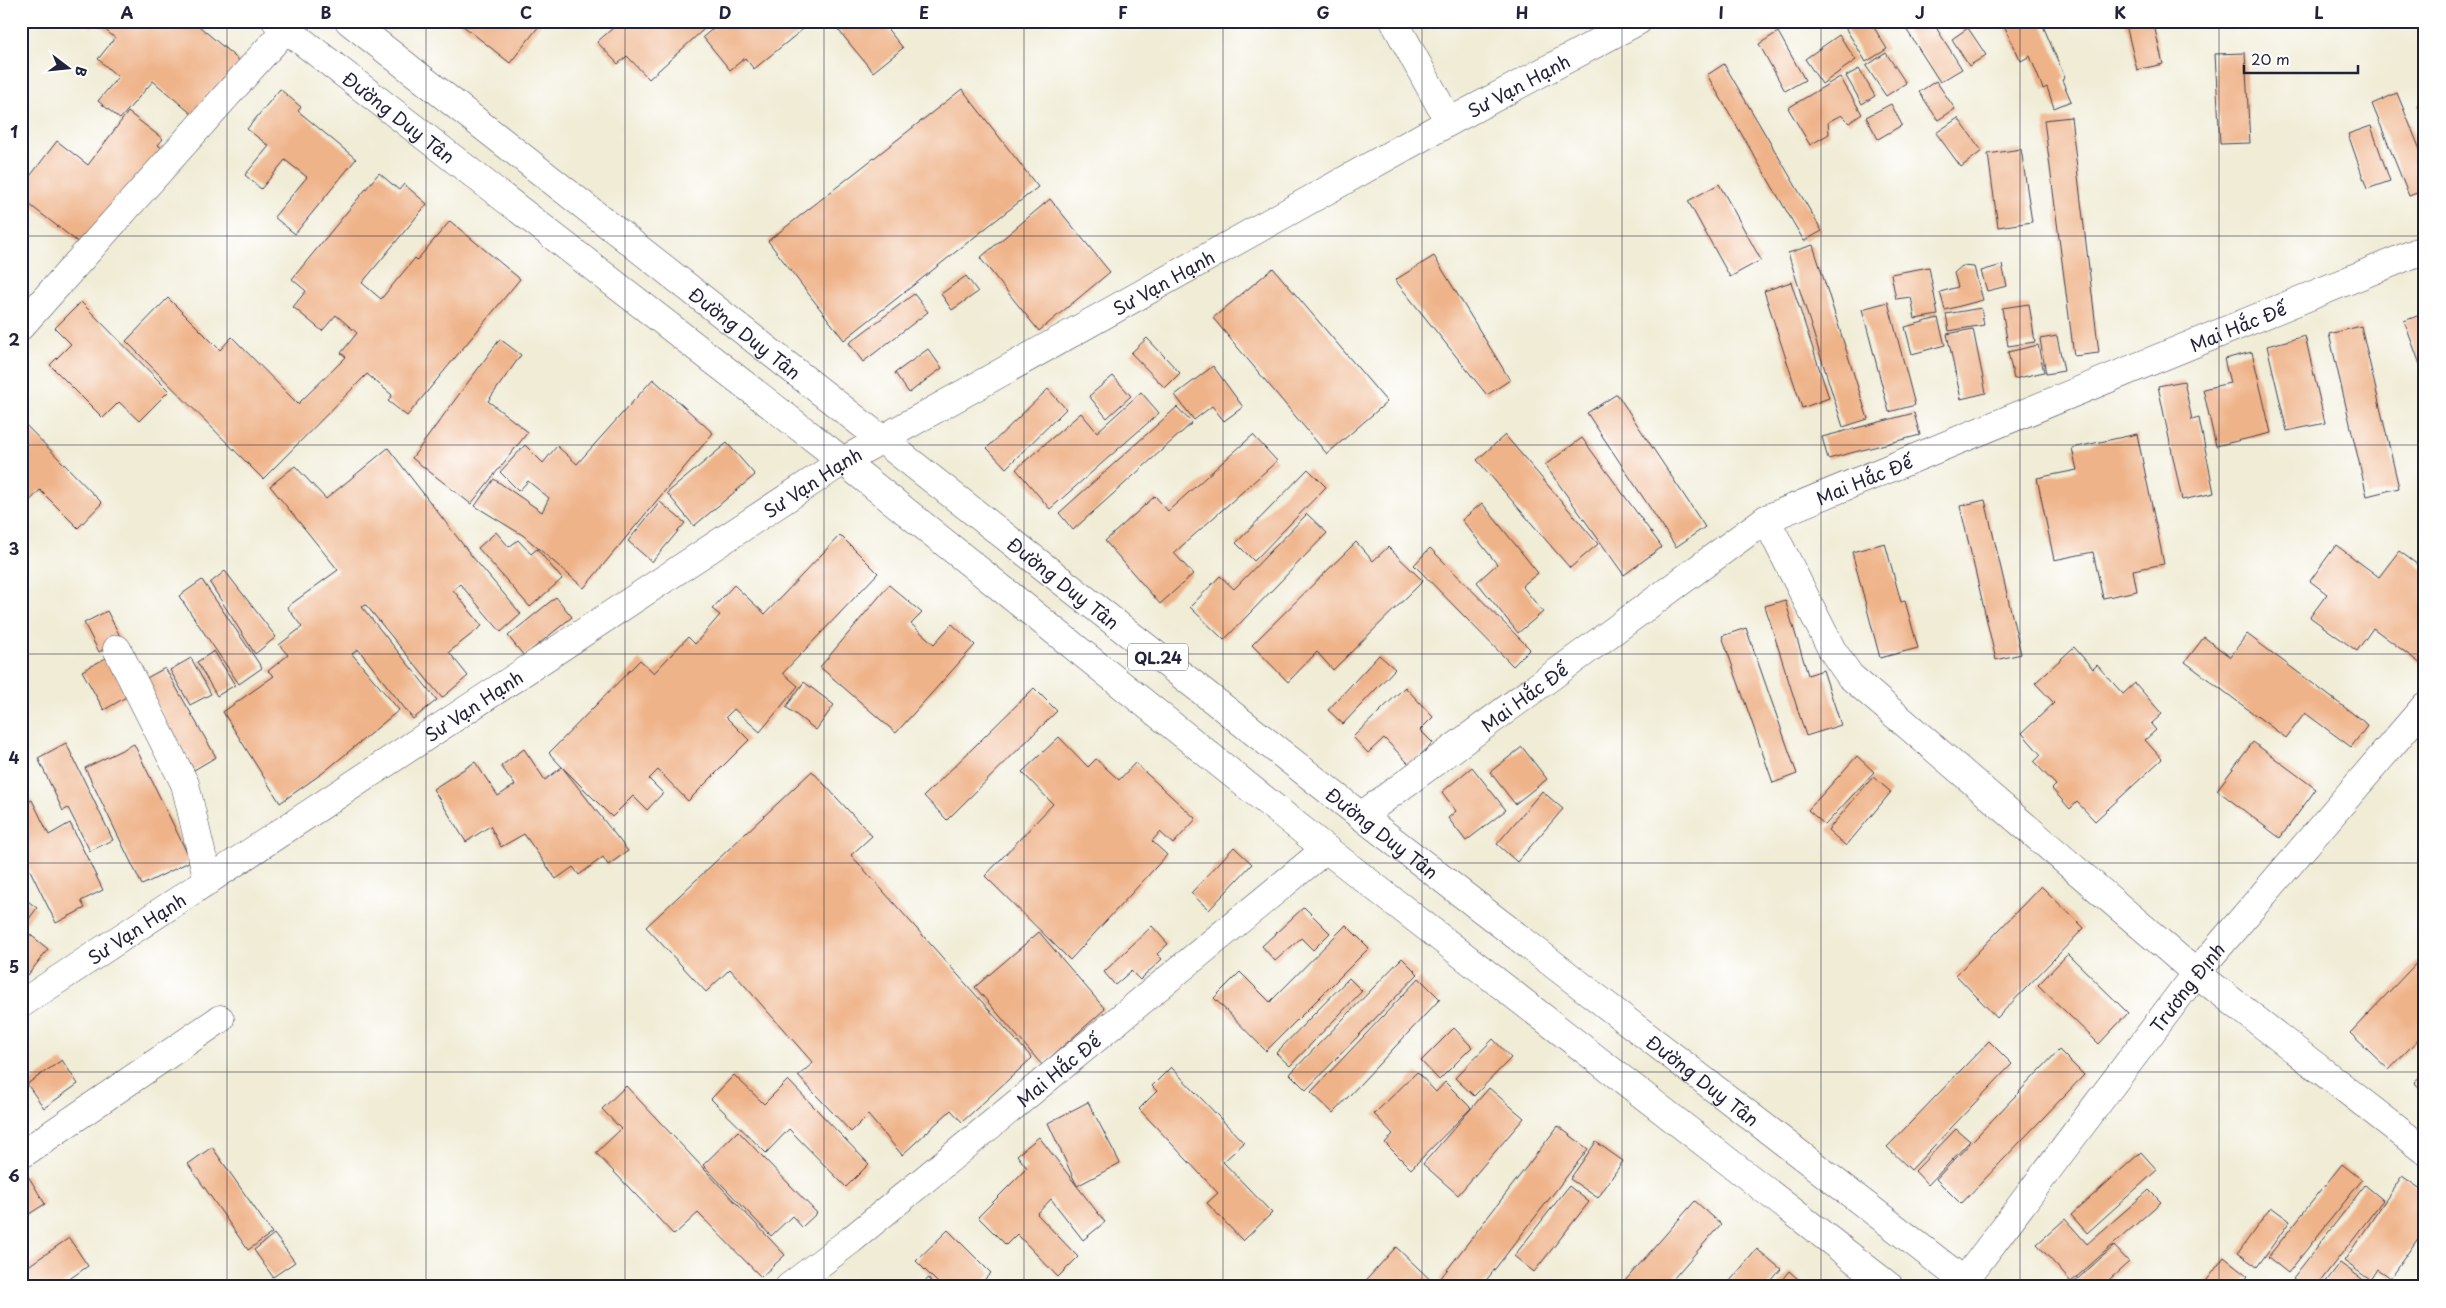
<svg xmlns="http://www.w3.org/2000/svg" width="2446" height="1308" font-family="'Playpen Sans',sans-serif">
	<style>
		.building { fill: #efb389 }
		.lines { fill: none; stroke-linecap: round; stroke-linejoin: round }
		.minor-casing { stroke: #414052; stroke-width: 29 }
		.primary-casing { stroke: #414052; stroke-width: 29 }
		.minor { stroke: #fff; stroke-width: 28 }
		.primary { stroke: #fff; stroke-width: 28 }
		.grid { fill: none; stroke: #22223b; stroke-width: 1; stroke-opacity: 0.55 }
		.labels { text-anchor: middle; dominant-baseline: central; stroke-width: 4.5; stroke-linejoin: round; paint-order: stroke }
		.shield { fill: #fff; stroke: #646476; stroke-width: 1 }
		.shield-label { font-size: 16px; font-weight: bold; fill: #22223b }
		.street-label { font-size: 18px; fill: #22223b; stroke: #fff }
		.neatline { fill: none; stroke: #22223b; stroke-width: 2 }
		.grid-label { font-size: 16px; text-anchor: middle; font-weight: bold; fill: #22223b }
	</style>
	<rect width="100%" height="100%" fill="#fff"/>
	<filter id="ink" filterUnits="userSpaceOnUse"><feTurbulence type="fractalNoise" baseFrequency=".02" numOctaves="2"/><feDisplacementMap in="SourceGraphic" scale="10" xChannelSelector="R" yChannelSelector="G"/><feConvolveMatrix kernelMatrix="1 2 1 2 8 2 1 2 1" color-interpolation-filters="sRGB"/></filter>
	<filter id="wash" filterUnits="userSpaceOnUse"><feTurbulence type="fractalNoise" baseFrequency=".0096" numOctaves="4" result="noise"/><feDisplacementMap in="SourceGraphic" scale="20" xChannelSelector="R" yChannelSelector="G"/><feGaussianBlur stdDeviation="1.12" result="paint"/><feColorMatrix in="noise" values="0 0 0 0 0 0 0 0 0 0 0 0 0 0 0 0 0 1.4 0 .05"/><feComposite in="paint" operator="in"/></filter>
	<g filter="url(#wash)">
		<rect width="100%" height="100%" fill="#f0ecd6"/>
		<g id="blocks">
			<!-- building -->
			<path class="building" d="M 85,21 L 193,21 L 241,62 L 194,116 L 153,81 L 120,119 L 98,101 L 118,77 L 98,59 L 115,38 L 96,22 L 92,27 Z
				M 457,21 L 543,21 L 510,63 Z
				M 621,21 L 713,21 L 649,79 L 627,56 L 618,64 L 597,42 Z
				M 722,21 L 813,21 L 754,69 L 745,58 L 730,70 L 703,37 Z
				M 831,21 L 881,21 L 903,48 L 873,72 Z
				M 1841,21 L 1870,21 L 1887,49 L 1866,62 Z
				M 1901,21 L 1932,21 L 1962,69 L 1940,82 Z
				M 2002,21 L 2041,21 L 2065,78 L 2062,80 L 2071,101 L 2054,108 L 2047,87 L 2043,89 L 2030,56 L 2021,61 Z
				M 2125,21 L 2153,21 L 2163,64 L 2137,70 Z
				M 1968,28 L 1986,55 L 1969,66 L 1952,39 Z
				M 1778,32 L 1805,80 L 1785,91 L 1759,44 Z
				M 1839,35 L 1856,60 L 1822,84 L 1805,59 Z
				M 1886,53 L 1906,83 L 1886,96 L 1866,66 Z
				M 2245,53 L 2250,143 L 2220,144 L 2215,54 Z
				M 1724,64 L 1822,231 L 1804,241 L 1707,75 Z
				M 1859,69 L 1875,96 L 1862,104 L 1846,76 Z
				M 1840,77 L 1862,114 L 1849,123 L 1841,115 L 1828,122 L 1829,134 L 1810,145 L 1788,108 Z
				M 1936,81 L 1955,109 L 1938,120 L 1919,92 Z
				M 280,89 L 301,107 L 298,111 L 356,159 L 295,234 L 274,217 L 307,177 L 285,160 L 261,189 L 245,175 L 269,146 L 247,129 Z
				M 962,89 L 1038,187 L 844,340 L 768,241 Z
				M 2397,93 L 2425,162 L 2425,190 L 2409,196 L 2372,104 Z
				M 2425,102 L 2425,118 L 2418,106 Z
				M 1891,104 L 1902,125 L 1878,139 L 1866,117 Z
				M 128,112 L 163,139 L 158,145 L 163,149 L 88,250 L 21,198 L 21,188 L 57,141 L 88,165 Z
				M 2071,117 L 2099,353 L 2074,356 L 2044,120 Z
				M 1958,118 L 1982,151 L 1961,167 L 1936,133 Z
				M 2371,126 L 2390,181 L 2367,189 L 2348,134 Z
				M 2021,149 L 2032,222 L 1998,227 L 1988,154 Z
				M 379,173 L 399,190 L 404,184 L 427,204 L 362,283 L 381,299 L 415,258 L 417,260 L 450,221 L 520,279 L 407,416 L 388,401 L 392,395 L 367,374 L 263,479 L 126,341 L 168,298 L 220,350 L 232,337 L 298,404 L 346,357 L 341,353 L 357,333 L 336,315 L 322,331 L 293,307 L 306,291 L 292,279 Z
				M 1719,184 L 1761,260 L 1730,277 L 1688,201 Z
				M 1050,199 L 1110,272 L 1039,331 L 980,258 Z
				M 1813,245 L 1868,419 L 1843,427 L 1788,253 Z
				M 1434,256 L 1510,380 L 1487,395 L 1395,280 Z
				M 2002,265 L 2007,286 L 1987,291 L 1981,271 Z
				M 1962,266 L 1974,267 L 1983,300 L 1945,310 L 1940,292 L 1958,287 L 1954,273 Z
				M 1929,267 L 1938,315 L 1915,319 L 1911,297 L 1896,299 L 1891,274 Z
				M 1273,268 L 1387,402 L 1327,454 L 1213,318 Z
				M 966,276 L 978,292 L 952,310 L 941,294 Z
				M 1791,282 L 1829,398 L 1802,408 L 1764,291 Z
				M 914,294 L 928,312 L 863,362 L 849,343 Z
				M 81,302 L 169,391 L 139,421 L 119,402 L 103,418 L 50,365 L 71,344 L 55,328 Z
				M 1888,302 L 1915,405 L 1889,412 L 1862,309 Z
				M 2029,304 L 2035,342 L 2008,346 L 2002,308 Z
				M 1981,308 L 1984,325 L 1949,331 L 1946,314 Z
				M 2425,313 L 2425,366 L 2421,367 L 2404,321 Z
				M 1938,318 L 1945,345 L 1912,354 L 1905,327 Z
				M 2361,326 L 2399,488 L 2367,496 L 2329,334 Z
				M 1973,329 L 1986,393 L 1961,399 L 1947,334 Z
				M 2057,336 L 2064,371 L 2046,374 L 2040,339 Z
				M 2305,336 L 2325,423 L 2287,431 L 2267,346 Z
				M 1147,338 L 1180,373 L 1165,388 L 1131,353 Z
				M 500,339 L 521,355 L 488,401 L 528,432 L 471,504 L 412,458 Z
				M 2038,345 L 2044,372 L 2014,379 L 2008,352 Z
				M 928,349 L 942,368 L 909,393 L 895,373 Z
				M 2252,352 L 2271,433 L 2216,446 L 2203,389 L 2230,383 L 2224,359 Z
				M 1213,366 L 1243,407 L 1224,421 L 1212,406 L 1194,420 L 1175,395 Z
				M 1113,376 L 1131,396 L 1107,418 L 1089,396 Z
				M 653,379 L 713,433 L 584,588 L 524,536 L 475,506 L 494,479 L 542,512 L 549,498 L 528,481 L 519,491 L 500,472 L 525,445 L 543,463 L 557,446 L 577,464 Z
				M 2184,381 L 2192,420 L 2199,418 L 2214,493 L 2182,500 L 2158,386 Z
				M 1048,389 L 1066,409 L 1006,468 L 987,448 Z
				M 1141,392 L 1159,413 L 1050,509 L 1016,469 L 1081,413 L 1097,432 Z
				M 1617,394 L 1705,527 L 1676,547 L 1587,413 Z
				M 1177,407 L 1192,423 L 1073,530 L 1059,513 Z
				M 1914,413 L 1920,435 L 1828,459 L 1822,437 Z
				M 21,420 L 102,503 L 78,528 L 40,490 L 25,506 L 21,503 Z
				M 2137,434 L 2164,564 L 2133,570 L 2137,591 L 2103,598 L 2093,552 L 2054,560 L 2037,478 L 2077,470 L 2072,448 Z
				M 1253,435 L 1277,461 L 1174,553 L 1193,574 L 1160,604 L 1105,541 L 1155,496 L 1168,511 Z
				M 1505,435 L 1598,544 L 1570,568 L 1477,460 Z
				M 1582,438 L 1662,547 L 1624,575 L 1545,465 Z
				M 727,443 L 755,475 L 694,526 L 667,493 Z
				M 388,448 L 471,555 L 521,614 L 501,632 L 460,584 L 453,590 L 482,626 L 449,652 L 468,676 L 442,698 L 366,605 L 362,607 L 437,700 L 413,719 L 358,649 L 352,654 L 399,710 L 324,772 L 280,803 L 223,712 L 274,676 L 268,671 L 288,655 L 279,645 L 302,627 L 287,607 L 338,570 L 270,486 L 295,466 L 326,499 Z
				M 1308,469 L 1326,487 L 1254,561 L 1236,543 Z
				M 1985,500 L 2021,654 L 1996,660 L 1960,506 Z
				M 660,502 L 685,523 L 652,562 L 628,541 Z
				M 1482,503 L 1538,573 L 1522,586 L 1543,612 L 1518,633 L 1477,582 L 1497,564 L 1462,520 Z
				M 1307,514 L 1327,533 L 1224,640 L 1190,607 L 1220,576 L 1234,589 Z
				M 496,532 L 509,547 L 518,540 L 531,554 L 537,549 L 562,579 L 530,607 L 478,548 Z
				M 840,535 L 878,573 L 783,673 L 798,686 L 760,732 L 734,709 L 726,717 L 749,740 L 688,801 L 658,770 L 649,779 L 663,793 L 647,810 L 633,796 L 612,817 L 562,767 L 628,851 L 608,865 L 603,857 L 579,875 L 573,867 L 556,879 L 524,834 L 501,847 L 490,826 L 466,842 L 433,789 L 475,762 L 498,796 L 515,785 L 501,766 L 524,749 L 545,780 L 562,767 L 549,753 L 640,660 L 654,673 L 688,637 L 695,644 L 720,615 L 712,609 L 734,585 L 765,614 Z
				M 1356,542 L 1373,561 L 1388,547 L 1423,581 L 1333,670 L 1317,652 L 1288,682 L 1252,645 Z
				M 1885,543 L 1901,602 L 1905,601 L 1918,648 L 1880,658 L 1852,552 Z
				M 2336,545 L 2379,577 L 2399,551 L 2425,570 L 2425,667 L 2373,628 L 2357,651 L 2310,617 L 2327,594 L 2310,581 Z
				M 1430,548 L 1530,649 L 1513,666 L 1414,565 Z
				M 225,571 L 276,637 L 255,654 L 210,583 Z
				M 202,580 L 262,668 L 239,684 L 179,596 Z
				M 889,585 L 922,613 L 911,624 L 934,644 L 952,624 L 975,645 L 896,733 L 820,667 Z
				M 556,597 L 572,617 L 524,656 L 508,636 Z
				M 1785,600 L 1808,675 L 1823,670 L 1841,725 L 1806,736 L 1765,606 Z
				M 107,611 L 122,640 L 99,652 L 84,623 Z
				M 1746,628 L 1797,774 L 1773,783 L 1722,636 Z
				M 2247,634 L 2368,725 L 2351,747 L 2305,713 L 2286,738 L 2185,662 L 2204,637 L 2230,657 Z
				M 2074,647 L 2093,669 L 2097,665 L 2123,694 L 2135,683 L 2162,714 L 2151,724 L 2156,730 L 2145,740 L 2162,759 L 2095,821 L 2077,802 L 2070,809 L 2052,789 L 2056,785 L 2034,762 L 2041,755 L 2022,733 L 2054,703 L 2035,683 Z
				M 214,651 L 235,685 L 217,696 L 197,662 Z
				M 1379,655 L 1395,669 L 1343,724 L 1328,710 Z
				M 106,658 L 128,696 L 104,710 L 82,671 Z
				M 191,658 L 211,694 L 190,705 L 170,670 Z
				M 165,668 L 216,757 L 194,770 L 143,680 Z
				M 804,682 L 834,705 L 816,730 L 786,707 Z
				M 1405,687 L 1433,717 L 1420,730 L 1433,743 L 1410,765 L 1384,738 L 1368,753 L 1353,737 Z
				M 1034,688 L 1057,711 L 947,820 L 924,796 Z
				M 1059,737 L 1088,767 L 1096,759 L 1119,780 L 1135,763 L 1196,819 L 1173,844 L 1160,832 L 1152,841 L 1167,855 L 1070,960 L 985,876 L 1053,804 L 1022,772 Z
				M 2253,742 L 2316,789 L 2280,838 L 2217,790 Z
				M 66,743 L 113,840 L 90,851 L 68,808 L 63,811 L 38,758 Z
				M 134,744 L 191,861 L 142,885 L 85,768 Z
				M 1522,747 L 1547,779 L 1515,804 L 1490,772 Z
				M 1857,756 L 1874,772 L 1825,825 L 1808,810 Z
				M 1472,767 L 1506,810 L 1466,841 L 1448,818 L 1456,811 L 1442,792 Z
				M 812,771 L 872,836 L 851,855 L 1032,1058 L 962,1122 L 951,1110 L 902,1155 L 868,1115 L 851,1132 L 798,1076 L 813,1063 L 730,969 L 706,992 L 646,927 Z
				M 1873,777 L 1891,792 L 1846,846 L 1828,830 Z
				M 1542,791 L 1563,809 L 1517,862 L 1497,844 Z
				M 32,800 L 49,835 L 70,823 L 103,890 L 81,901 L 85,908 L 56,923 L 21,852 L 21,806 Z
				M 1234,847 L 1252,864 L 1209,910 L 1191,893 Z
				M 2041,886 L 2084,928 L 1997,1018 L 1956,975 Z
				M 21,896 L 37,908 L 22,928 L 48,949 L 28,975 L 21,970 Z
				M 1304,907 L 1330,933 L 1313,950 L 1301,938 L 1275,961 L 1262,946 Z
				M 1346,925 L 1369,948 L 1266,1051 L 1214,998 L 1240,972 L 1270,1002 Z
				M 1152,926 L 1168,944 L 1157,954 L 1162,959 L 1140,980 L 1131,971 L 1115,985 L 1104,972 Z
				M 1039,932 L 1105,1009 L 1042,1065 L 975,987 Z
				M 2068,954 L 2128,1013 L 2099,1044 L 2038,985 Z
				M 2425,954 L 2425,1032 L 2389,1070 L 2350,1033 Z
				M 1402,958 L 1418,974 L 1306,1090 L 1290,1074 Z
				M 1349,978 L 1362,991 L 1290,1066 L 1276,1053 Z
				M 1419,978 L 1440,999 L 1333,1113 L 1311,1092 Z
				M 1454,1028 L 1472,1047 L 1439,1080 L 1421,1061 Z
				M 1493,1039 L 1511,1058 L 1474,1096 L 1455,1078 Z
				M 1989,1041 L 2012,1064 L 1911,1170 L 1887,1147 Z
				M 2059,1050 L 2084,1075 L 1961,1204 L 1936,1179 Z
				M 62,1060 L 78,1084 L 44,1108 L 27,1084 Z
				M 1171,1067 L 1244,1143 L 1223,1162 L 1272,1213 L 1243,1241 L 1207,1203 L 1218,1193 L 1139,1109 L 1157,1091 L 1152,1086 Z
				M 1417,1072 L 1436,1092 L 1445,1082 L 1471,1108 L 1411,1169 L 1385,1143 L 1393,1134 L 1374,1114 Z
				M 2425,1072 L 2425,1094 L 2414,1082 Z
				M 734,1075 L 764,1104 L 788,1080 L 869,1164 L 846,1187 L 789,1129 L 766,1153 L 711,1099 Z
				M 626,1086 L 785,1255 L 761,1277 L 698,1213 L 674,1235 L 596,1153 L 621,1129 L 602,1109 Z
				M 1489,1088 L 1524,1118 L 1458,1195 L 1423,1164 Z
				M 1088,1102 L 1120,1163 L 1077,1186 L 1105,1222 L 1083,1240 L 1051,1199 L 1037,1214 L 1078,1257 L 1058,1277 L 1017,1234 L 1006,1245 L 978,1217 L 1027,1168 L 1017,1155 L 1039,1137 L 1077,1186 L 1048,1123 Z
				M 1558,1126 L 1588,1149 L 1481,1287 L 1450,1287 L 1440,1279 Z
				M 1956,1129 L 1970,1141 L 1928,1185 L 1915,1171 Z
				M 738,1131 L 817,1213 L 802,1227 L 792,1216 L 771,1236 L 703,1165 Z
				M 1596,1142 L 1623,1161 L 1598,1198 L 1570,1179 Z
				M 212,1147 L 272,1233 L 248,1250 L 188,1164 Z
				M 2141,1152 L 2157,1170 L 2087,1233 L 2071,1215 Z
				M 2342,1164 L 2362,1180 L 2288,1273 L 2268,1257 Z
				M 27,1174 L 45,1204 L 21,1219 L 21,1178 Z
				M 2402,1176 L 2425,1192 L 2425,1240 L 2419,1237 L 2390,1278 L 2377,1269 L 2370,1280 L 2344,1261 Z
				M 2365,1185 L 2383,1200 L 2316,1287 L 2303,1287 L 2293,1278 Z
				M 1569,1186 L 1589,1202 L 1534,1272 L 1514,1256 Z
				M 2149,1190 L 2161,1202 L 2071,1282 L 2037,1244 L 2065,1219 L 2087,1244 Z
				M 1695,1201 L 1721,1224 L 1666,1287 L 1627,1287 L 1623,1283 Z
				M 2271,1207 L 2290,1221 L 2257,1267 L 2238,1253 Z
				M 948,1230 L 991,1273 L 977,1287 L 942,1287 L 916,1261 Z
				M 274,1234 L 295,1262 L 273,1277 L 254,1250 Z
				M 69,1238 L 88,1266 L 58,1287 L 21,1287 L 21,1271 Z
				M 2114,1246 L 2129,1262 L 2101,1287 L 2073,1287 L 2071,1285 Z
				M 1396,1247 L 1438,1287 L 1360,1287 Z
				M 1757,1249 L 1781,1269 L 1766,1287 L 1725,1287 Z
				M 2224,1257 L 2248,1276 L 2240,1287 L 2202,1287 Z
				M 2340,1263 L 2373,1287 L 2322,1287 Z
				M 1789,1271 L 1807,1287 L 1776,1287 Z
				M 929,1278 L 935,1287 L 917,1287 Z"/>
		</g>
	</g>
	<g filter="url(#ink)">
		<use href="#blocks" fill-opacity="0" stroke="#414052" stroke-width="1"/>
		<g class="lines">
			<defs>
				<g id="minor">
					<path d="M 1394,21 L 1449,122"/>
					<path d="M 21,326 L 286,29"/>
					<path d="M 1766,519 L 1832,650 L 1850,676 L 2196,973 L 2425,1151"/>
					<path d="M 117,649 L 185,784 L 208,881"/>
					<path id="s1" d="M 1361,816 L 1766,519 L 2425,249"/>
					<path id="s2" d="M 21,1004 L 843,461 L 1449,122 L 1638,21"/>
					<path d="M 21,1155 L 220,1019"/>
					<path id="s3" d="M 1964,1281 L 2196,973 L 2425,706"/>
					<path id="s4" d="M 789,1287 L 851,1240 L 1326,849"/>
				</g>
				<g id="primary">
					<path id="s5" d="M 276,21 L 843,461 L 1326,849 L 1890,1287"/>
					<path id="s6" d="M 349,21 L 1361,816 L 1972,1287"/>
				</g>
			</defs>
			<!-- minor casing -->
			<use href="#minor" class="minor-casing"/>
			<!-- primary casing -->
			<use href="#primary" class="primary-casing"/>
			<!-- minor -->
			<use href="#minor" class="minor"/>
			<!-- primary -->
			<use href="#primary" class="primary"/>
		</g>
	</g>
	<!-- grid -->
	<path class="grid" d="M 227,21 L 227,1287M 426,21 L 426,1287M 625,21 L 625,1287M 824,21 L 824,1287M 1024,21 L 1024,1287M 1223,21 L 1223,1287M 1422,21 L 1422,1287M 1622,21 L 1622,1287M 1821,21 L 1821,1287M 2020,21 L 2020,1287M 2219,21 L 2219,1287M 21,236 L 2425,236M 21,445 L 2425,445M 21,654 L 2425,654M 21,863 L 2425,863M 21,1072 L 2425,1072"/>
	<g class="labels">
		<!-- shield labels -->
		<rect class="shield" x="1128" y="643.5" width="60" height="27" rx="4"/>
		<g class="shield-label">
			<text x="1158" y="657">QL.24</text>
		</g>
		<!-- street labels -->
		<g class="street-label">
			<text stroke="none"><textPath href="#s2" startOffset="1758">Sư Vạn Hạnh</textPath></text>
			<text stroke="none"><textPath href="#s5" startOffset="156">Đường Duy Tân</textPath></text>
			<text stroke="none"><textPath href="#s2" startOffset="1352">Sư Vạn Hạnh</textPath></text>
			<text stroke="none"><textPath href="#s1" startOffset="1012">Mai Hắc Đế</textPath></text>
			<text stroke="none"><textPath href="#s6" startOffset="504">Đường Duy Tân</textPath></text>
			<text stroke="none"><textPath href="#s1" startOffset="608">Mai Hắc Đế</textPath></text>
			<text stroke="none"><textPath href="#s2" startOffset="948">Sư Vạn Hạnh</textPath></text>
			<text stroke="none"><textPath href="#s6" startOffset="909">Đường Duy Tân</textPath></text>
			<text stroke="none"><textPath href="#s1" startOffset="202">Mai Hắc Đế</textPath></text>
			<text stroke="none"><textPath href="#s2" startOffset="542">Sư Vạn Hạnh</textPath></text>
			<text stroke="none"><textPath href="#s6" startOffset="1314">Đường Duy Tân</textPath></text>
			<text stroke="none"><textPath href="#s2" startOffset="138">Sư Vạn Hạnh</textPath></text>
			<text stroke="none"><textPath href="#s3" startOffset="369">Trương Định</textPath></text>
			<text stroke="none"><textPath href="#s4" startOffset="346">Mai Hắc Đế</textPath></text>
			<text stroke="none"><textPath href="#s6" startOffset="1719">Đường Duy Tân</textPath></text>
		</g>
	</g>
	<!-- margin -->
	<rect width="2446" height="1308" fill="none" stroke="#fff" stroke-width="55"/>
	<!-- north arrow -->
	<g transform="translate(68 68) rotate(106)" stroke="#ffffff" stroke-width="4" paint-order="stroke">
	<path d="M0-4L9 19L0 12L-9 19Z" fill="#22223b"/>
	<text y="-8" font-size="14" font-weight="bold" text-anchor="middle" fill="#22223b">B</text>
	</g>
	<!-- scale -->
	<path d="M2244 65v8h114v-8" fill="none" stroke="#22223b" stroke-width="2.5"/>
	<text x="2251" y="65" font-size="15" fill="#22223b" stroke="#ffffff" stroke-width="4" paint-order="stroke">20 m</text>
	<rect x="28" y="28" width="2390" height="1252" class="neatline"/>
	<g class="grid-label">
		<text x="127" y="19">A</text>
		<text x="326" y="19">B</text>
		<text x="526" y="19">C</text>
		<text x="725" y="19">D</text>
		<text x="924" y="19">E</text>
		<text x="1123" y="19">F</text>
		<text x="1323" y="19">G</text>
		<text x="1522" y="19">H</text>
		<text x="1721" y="19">I</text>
		<text x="1920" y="19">J</text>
		<text x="2120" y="19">K</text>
		<text x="2319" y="19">L</text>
		<text x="14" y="138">1</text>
		<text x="14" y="346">2</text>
		<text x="14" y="555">3</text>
		<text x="14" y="764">4</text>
		<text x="14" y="973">5</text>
		<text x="14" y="1182">6</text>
	</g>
</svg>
